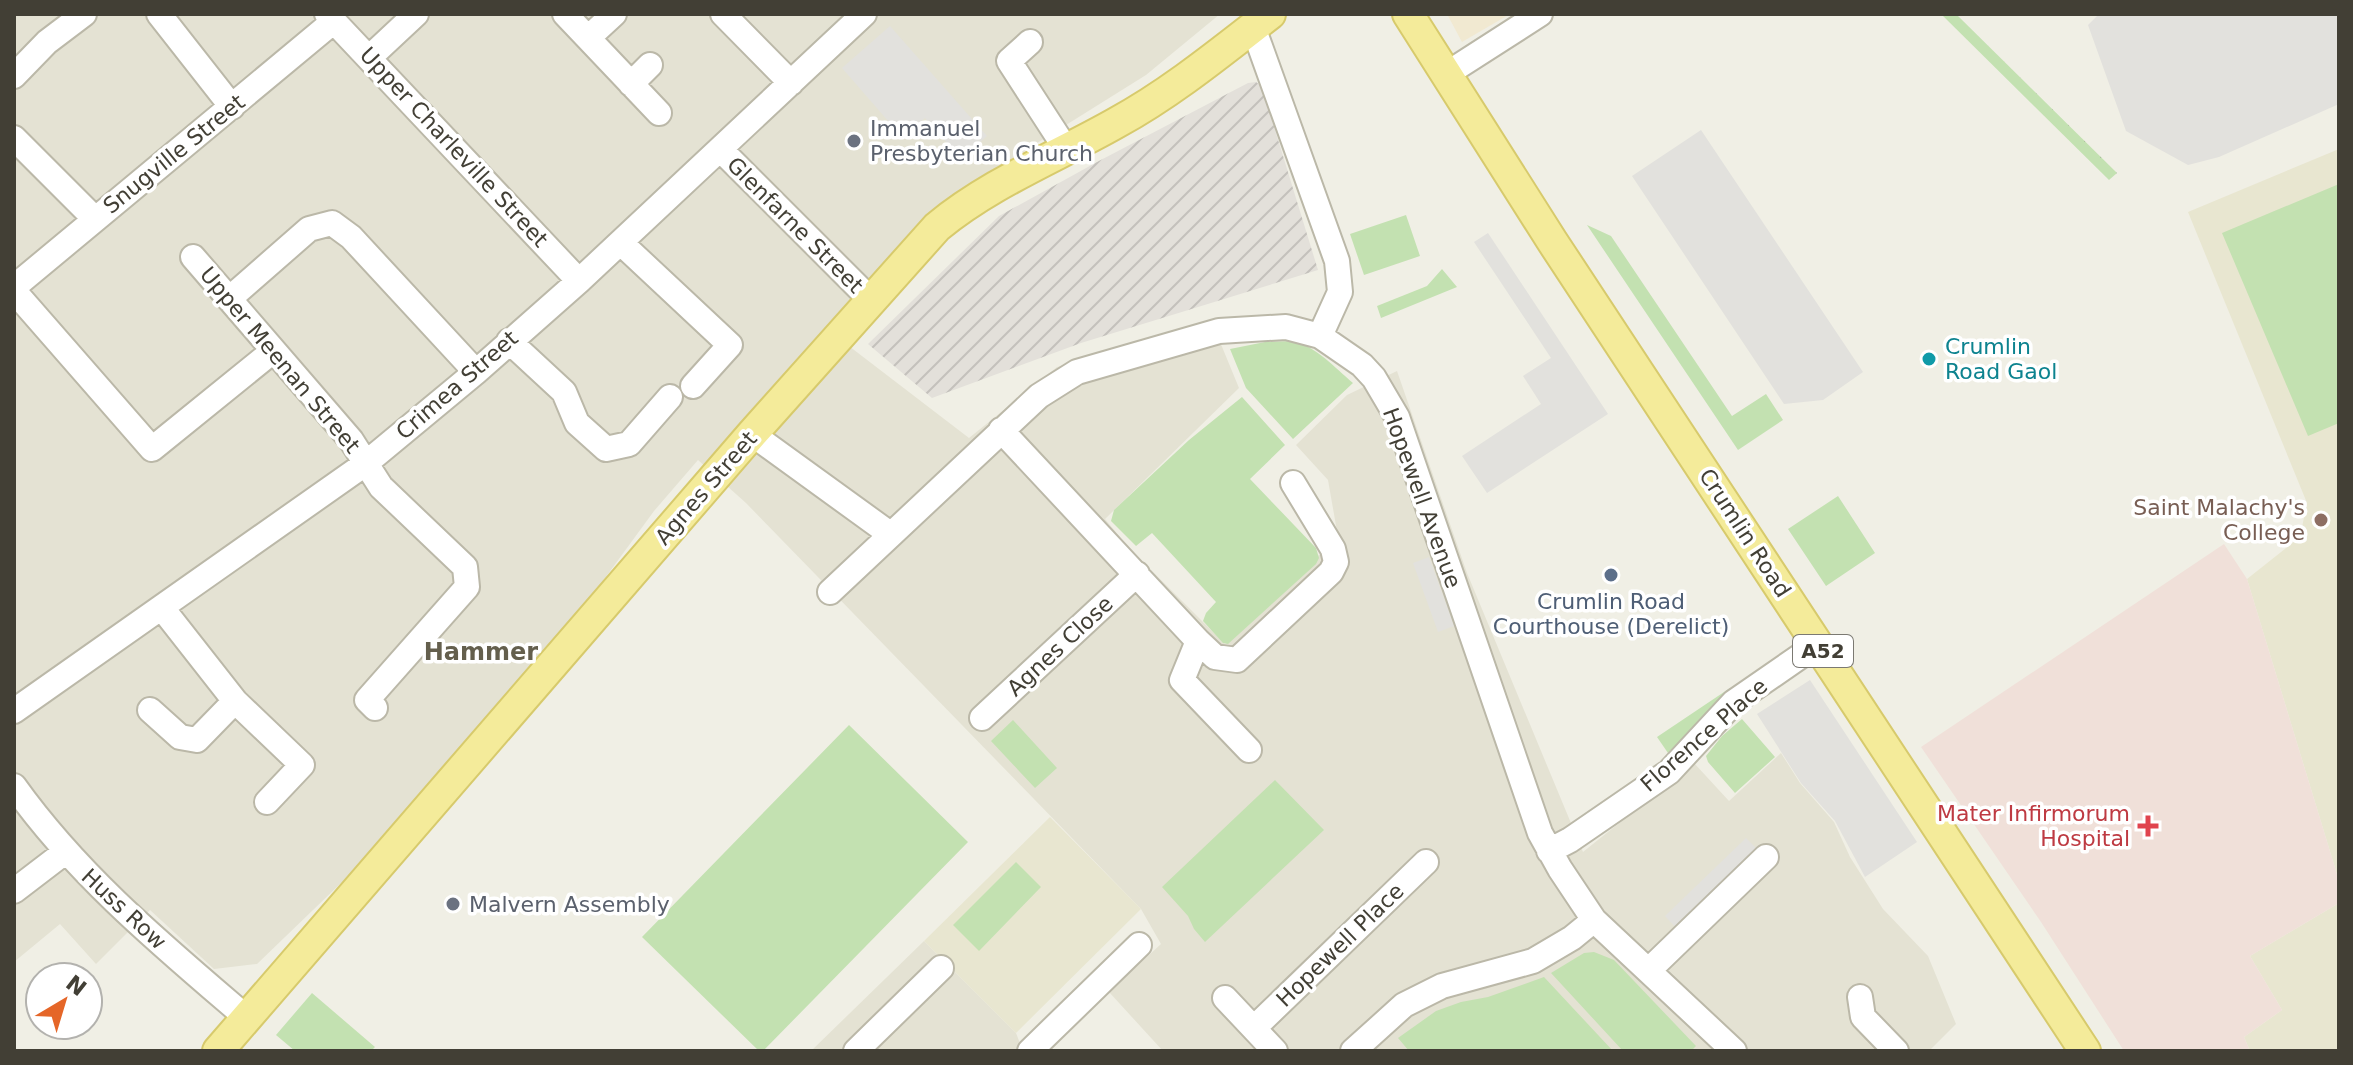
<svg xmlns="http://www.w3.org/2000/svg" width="2353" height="1065" font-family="'DejaVu Sans',sans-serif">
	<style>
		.residential { fill: #e4e2d3 }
		.commercial { fill: #f1e9d1 }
		.industrial { fill: url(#industrial-furrows) }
		.education { fill: #e8e6d0 }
		.medical { fill: #f0e0d9 }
		.green { fill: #c3e1b1 }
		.cemetery { fill: url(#cemetery-stones) }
		.parking { fill: #e2e1dd }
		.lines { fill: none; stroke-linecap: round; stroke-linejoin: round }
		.minor-casing { stroke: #bbb8a8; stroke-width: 28 }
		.major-casing { stroke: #d7ca6c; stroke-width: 34 }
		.minor { stroke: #fff; stroke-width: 24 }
		.major { stroke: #f4eb9a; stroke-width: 30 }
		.worship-dot { fill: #6b7280; stroke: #fff; stroke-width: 3 }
		.culture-dot { fill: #0f9aa8; stroke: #fff; stroke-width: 3 }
		.education-dot { fill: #8d6e63; stroke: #fff; stroke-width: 3 }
		.service-dot { fill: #5c6f8a; stroke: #fff; stroke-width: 3 }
		.health-dot { fill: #e0444e; stroke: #fff; stroke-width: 3 }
		.labels { text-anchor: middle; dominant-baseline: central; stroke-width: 7; stroke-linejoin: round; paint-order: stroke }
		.shield { fill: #fff; stroke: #7b7972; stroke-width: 2 }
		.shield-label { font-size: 20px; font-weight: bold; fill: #423f35 }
		.worship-label { font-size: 22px; fill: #5b616d; stroke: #fff; text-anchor: start }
		.street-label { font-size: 22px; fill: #423f35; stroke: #fff }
		.culture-label { font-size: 22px; fill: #0d838f; stroke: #fff; text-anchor: start }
		.education-label { font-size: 22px; fill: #785e54; stroke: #fff; text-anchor: end }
		.service-label { font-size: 22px; fill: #4e5e75; stroke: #fff }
		.health-label { font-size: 22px; fill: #be3a42; stroke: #fff; text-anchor: end }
		.neighbourhood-label { font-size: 24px; font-weight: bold; fill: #645f4d; stroke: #fff }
	</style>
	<defs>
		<pattern id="industrial-furrows" width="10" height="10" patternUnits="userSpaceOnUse" patternTransform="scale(2)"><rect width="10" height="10" fill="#e3e0da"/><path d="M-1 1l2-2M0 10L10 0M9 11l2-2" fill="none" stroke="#c4c1bc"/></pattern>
		<pattern id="cemetery-stones" width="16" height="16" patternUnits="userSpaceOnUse" patternTransform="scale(2)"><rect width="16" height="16" fill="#c3e1b1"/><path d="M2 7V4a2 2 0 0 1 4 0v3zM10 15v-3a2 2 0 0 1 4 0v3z" fill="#a9c299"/></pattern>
	</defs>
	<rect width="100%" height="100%" fill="#f0efe5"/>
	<!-- residential -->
	<path class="residential" d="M 14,14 L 1220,14 L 1146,75 L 946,200 L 828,330 L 969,438 L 1057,367 L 1211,320 L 1239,388 L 1105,519 L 1129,548 L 1225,644 L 1338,537 L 1328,480 L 1296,445 L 1347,395 L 1397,371 L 1467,573 L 1583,852 L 1694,763 L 1729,801 L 1781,753 L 1800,783 L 1834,822 L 1850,857 L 1883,909 L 1928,956 L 1956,1024 L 1929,1051 L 1163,1051 L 1109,992 L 1161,944 L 1141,909 L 746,503 L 698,460 L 654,511 L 480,749 L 257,964 L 214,969 L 150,910 L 96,964 L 60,924 L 14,962 Z
		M 924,941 L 1016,1033 L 1023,1051 L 811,1051 Z"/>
	<!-- commercial -->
	<path class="commercial" d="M 1447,14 L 1510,14 L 1462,42 Z"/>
	<!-- industrial -->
	<path class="industrial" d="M 1256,82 L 1261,86 L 1264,94 L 1318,270 L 1081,343 L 932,398 L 868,344 L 999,216 L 1097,162 L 1248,83 Z"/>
	<!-- education -->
	<path class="education" d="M 2339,149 L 2339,881 L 2247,579 L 2300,537 L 2307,503 L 2188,212 Z
		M 1050,817 L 1141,909 L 1016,1033 L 924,941 Z
		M 2339,903 L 2339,1051 L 2250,1051 L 2244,1037 L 2282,1010 L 2250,956 Z"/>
	<!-- medical -->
	<path class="medical" d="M 2224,544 L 2247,579 L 2339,881 L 2339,903 L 2250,956 L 2282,1010 L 2244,1037 L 2250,1051 L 2124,1051 L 2041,922 L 1921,747 Z"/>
	<!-- green -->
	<path class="green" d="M 2339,184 L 2339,423 L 2308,436 L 2222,233 Z
		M 1406,215 L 1420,256 L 1364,275 L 1350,234 Z
		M 1587,225 L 1611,236 L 1732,416 L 1766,394 L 1783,420 L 1738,450 Z
		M 1442,269 L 1457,287 L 1381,318 L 1377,306 L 1427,286 Z
		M 1293,341 C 1317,347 1334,367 1353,383 L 1293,439 L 1246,388 L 1230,349 L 1265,342 Z
		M 1242,397 L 1285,445 L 1250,479 L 1316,548 L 1319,558 L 1316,564 L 1228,644 L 1223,643 L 1203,621 L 1206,613 L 1216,602 L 1152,533 L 1136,546 L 1111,521 L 1114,510 L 1189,440 Z
		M 1838,496 L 1875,553 L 1826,586 L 1788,529 Z
		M 1730,688 L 1732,691 L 1668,753 L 1657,737 Z
		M 1742,719 L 1775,757 L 1735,793 L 1708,762 L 1706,756 L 1722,736 Z
		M 1013,720 L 1057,768 L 1035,788 L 991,741 Z
		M 849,725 L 968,842 L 763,1051 L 759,1051 L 642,937 Z
		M 1275,780 L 1324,830 L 1205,942 L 1194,929 L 1188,916 L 1162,887 Z
		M 1016,862 L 1041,887 L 979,951 L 953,925 Z
		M 1594,952 L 1614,960 L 1696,1046 L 1691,1051 L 1623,1051 L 1551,973 L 1584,953 Z
		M 1544,977 L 1613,1051 L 1409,1051 L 1398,1038 L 1436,1011 L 1461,1002 L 1488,997 Z
		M 312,993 L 375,1047 L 371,1051 L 295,1051 L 276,1035 Z"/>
	<!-- cemetery -->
	<path class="cemetery" d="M 1941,14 L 1956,14 L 2117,173 L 2109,180 Z"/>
	<!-- parking -->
	<path class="parking" d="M 2099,14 L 2339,14 L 2339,104 L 2219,157 L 2188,165 L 2126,131 L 2088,25 Z
		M 890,26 L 987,136 L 961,159 L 925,118 L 902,137 L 842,68 Z
		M 1701,130 L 1863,372 L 1823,400 L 1784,404 L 1632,176 Z
		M 1488,233 L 1608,414 L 1487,493 L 1462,456 L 1541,404 L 1523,376 L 1551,358 L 1474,242 Z
		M 1429,557 L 1454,626 L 1438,632 L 1413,563 Z
		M 1810,680 L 1917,842 L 1865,877 L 1835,821 L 1801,783 L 1757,714 Z
		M 1746,838 L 1759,851 L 1677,929 L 1665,916 Z"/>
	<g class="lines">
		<defs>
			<path id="minor" d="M 159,14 L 232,107
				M 327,14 L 579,281
				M 565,14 L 659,113
				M 723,14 L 791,83
				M 1253,27 L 1337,261 L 1340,292 L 1320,336
				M 588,38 L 614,14
				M 1030,42 L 1009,61 L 1066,149
				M 370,57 L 416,14
				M 1445,75 L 1540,14
				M 14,76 L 47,42 L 84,14
				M 631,84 L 650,65
				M 14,138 L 95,219
				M 720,149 L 871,300
				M 621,243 L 730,345 L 693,386
				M 193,257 L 351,440 L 381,487 L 465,567 L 467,587 L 367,700 L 375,708
				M 14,287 L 334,21
				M 14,291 L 152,449 L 273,351
				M 229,299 L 309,229 L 332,223 L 351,237 L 476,372
				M 509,341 L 564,392 L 577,423 L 606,449 L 629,444 L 670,397
				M 1001,430 L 1198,641 L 1182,680 L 1249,750
				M 752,434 L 890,534
				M 830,592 L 1039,396 L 1077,372 L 1219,331 L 1286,327 L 1320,336 L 1362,365 L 1374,378 L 1397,417 L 1540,833 L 1560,869 L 1594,920 L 1734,1051
				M 162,608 L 235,701 L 302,765 L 267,802
				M 1198,641 L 1215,657 L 1237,660 L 1331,572 L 1336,562 L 1333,549 L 1293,483
				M 150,710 L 180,737 L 197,740 L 235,701
				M 14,711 L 365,464 L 476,372 L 579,281 L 864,14
				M 982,718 L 1137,574
				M 14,786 C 79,877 164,947 248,1019
				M 1549,851 L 1570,840 L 1669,772 L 1734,702 L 1818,644
				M 14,891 L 65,852
				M 1649,970 L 1766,857
				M 1860,997 L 1863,1017 L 1896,1051
				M 1225,998 L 1275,1051
				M 1254,1028 L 1426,862
				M 856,1051 L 941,968
				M 1030,1051 L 1139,945
				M 1353,1051 L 1404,1005 L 1442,986 L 1533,961 L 1572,938 L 1594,920"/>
			<path id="major" d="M 1408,14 L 1552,241 L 2085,1051
				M 218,1051 L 752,434 L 937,227 C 990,183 1056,157 1116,123 C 1171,93 1221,52 1270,14"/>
		</defs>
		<!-- minor casing -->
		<use href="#minor" class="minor-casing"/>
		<!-- major casing -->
		<use href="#major" class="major-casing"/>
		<!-- minor -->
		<use href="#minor" class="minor"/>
		<!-- major -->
		<use href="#major" class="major"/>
	</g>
	<!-- markers -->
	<g class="worship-dot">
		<circle cx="854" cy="141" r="8"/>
		<circle cx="453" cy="904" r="8"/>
	</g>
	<circle class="culture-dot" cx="1929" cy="359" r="8"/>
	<circle class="education-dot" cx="2321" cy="520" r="8"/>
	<circle class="service-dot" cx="1611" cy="575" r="8"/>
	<path class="health-dot" d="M2144 814h8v8h8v8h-8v8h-8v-8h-8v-8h8z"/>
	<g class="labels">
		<!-- shield labels -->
		<rect class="shield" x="1793" y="635" width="60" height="32" rx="6"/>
		<g class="shield-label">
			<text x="1823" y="651">A52</text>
		</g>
		<!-- worship labels -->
		<g class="worship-label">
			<text x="870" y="128">Immanuel<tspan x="870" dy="25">Presbyterian Church</tspan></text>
			<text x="469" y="904">Malvern Assembly</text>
		</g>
		<!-- street labels -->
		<g class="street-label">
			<text transform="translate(454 147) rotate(47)">Upper Charleville Street</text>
			<text transform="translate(174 154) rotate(-39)">Snugville Street</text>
			<text transform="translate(795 225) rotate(45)">Glenfarne Street</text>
			<text transform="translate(280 360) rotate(50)">Upper Meenan Street</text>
			<text transform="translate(457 385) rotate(-41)">Crimea Street</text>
			<text transform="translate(706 488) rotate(-49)">Agnes Street</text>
			<text transform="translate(1422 498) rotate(70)">Hopewell Avenue</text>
			<text transform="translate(1745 533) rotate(57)">Crumlin Road</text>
			<text transform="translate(1060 646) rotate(-43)">Agnes Close</text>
			<text transform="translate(1704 735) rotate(-41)">Florence Place</text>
			<text transform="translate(124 909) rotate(43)">Huss Row</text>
			<text transform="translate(1340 945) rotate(-44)">Hopewell Place</text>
		</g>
		<!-- culture labels -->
		<g class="culture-label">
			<text x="1945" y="346">Crumlin<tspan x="1945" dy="25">Road Gaol</tspan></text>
		</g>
		<!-- education labels -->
		<g class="education-label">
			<text x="2305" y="507">Saint Malachy's<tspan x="2305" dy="25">College</tspan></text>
		</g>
		<!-- service labels -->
		<g class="service-label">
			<text x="1611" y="601">Crumlin Road<tspan x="1611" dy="25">Courthouse (Derelict)</tspan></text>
		</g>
		<!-- health labels -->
		<g class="health-label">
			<text x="2130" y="813">Mater Infirmorum<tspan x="2130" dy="25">Hospital</tspan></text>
		</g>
		<!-- neighbourhood labels -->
		<g class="neighbourhood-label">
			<text x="481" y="652">Hammer</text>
		</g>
	</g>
	<!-- border -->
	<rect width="2353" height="1065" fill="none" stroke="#423f35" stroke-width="32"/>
	<!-- north arrow -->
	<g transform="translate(64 1001) rotate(38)"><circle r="38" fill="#ffffff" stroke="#b3b2ae" stroke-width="2"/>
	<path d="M0-6L14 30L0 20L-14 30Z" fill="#e56628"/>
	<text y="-12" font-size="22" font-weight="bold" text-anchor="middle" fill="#423f35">N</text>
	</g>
</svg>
